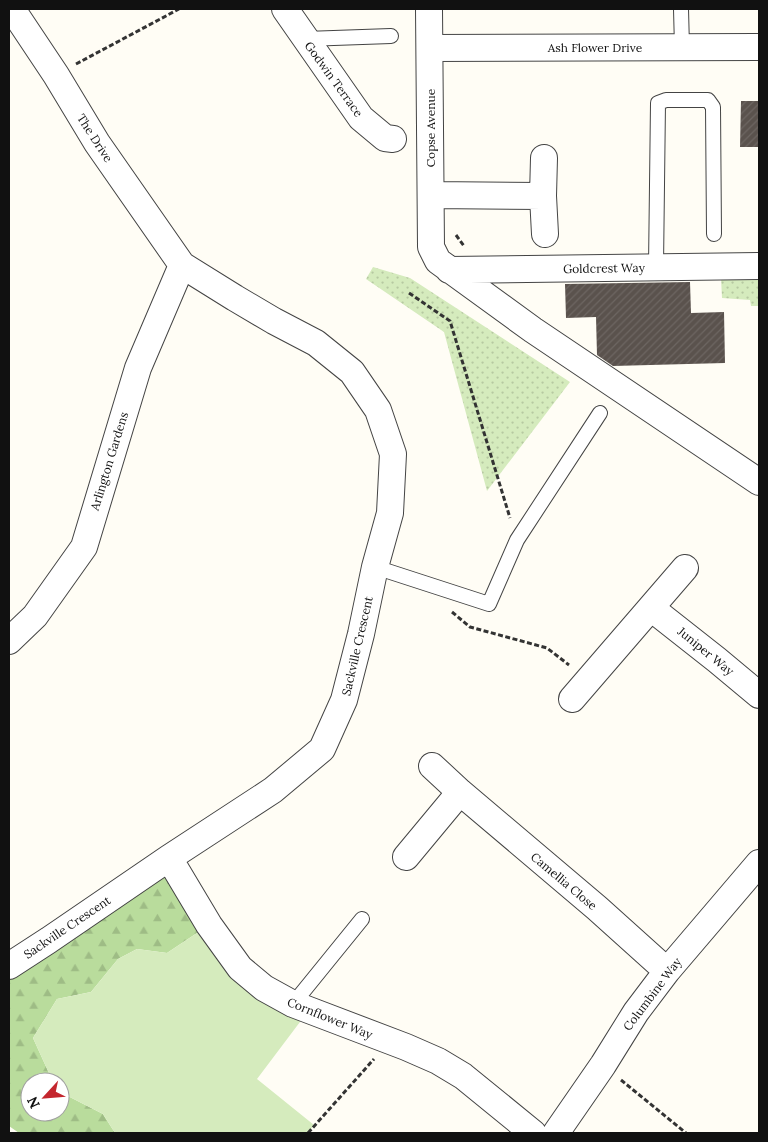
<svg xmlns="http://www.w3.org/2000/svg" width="768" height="1142" font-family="Lora,serif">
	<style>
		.grass { fill: url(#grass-dots) }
		.forest { fill: url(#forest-firs) }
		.park { fill: #d5ebbd }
		.building { fill: url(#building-hatch) }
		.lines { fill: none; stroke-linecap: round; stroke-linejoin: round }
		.service-casing { stroke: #444; stroke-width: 16 }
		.minor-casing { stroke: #444; stroke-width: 28 }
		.path { stroke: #333; stroke-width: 3; stroke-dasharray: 5 2.5; stroke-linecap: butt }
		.service { stroke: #fff; stroke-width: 14 }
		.minor { stroke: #fff; stroke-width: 26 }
		.labels { text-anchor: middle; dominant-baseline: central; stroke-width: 5; stroke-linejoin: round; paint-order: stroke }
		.street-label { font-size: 12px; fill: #111; stroke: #fff }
	</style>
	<defs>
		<pattern id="grass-dots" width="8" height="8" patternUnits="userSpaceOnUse" patternTransform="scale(1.25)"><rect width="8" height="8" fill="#d5ebbd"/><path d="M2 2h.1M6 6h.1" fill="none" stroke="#b6c8a1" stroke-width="1.8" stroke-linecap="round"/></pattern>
		<pattern id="forest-firs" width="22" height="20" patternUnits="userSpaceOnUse" patternTransform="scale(1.25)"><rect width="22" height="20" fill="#b9dc9c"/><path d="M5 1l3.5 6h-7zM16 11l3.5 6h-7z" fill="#9ebc85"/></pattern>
		<pattern id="building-hatch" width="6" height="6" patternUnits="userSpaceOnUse" patternTransform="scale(1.25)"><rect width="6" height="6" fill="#5a524d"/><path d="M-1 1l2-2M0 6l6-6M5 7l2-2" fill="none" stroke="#6d6662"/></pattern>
	</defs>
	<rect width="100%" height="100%" fill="#fffdf5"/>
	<!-- grass -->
	<path class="grass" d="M 373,267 L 410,278 L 570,382 L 487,491 L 444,332 L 366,279 Z
		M 721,278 L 759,278 L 759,306 L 751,306 L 750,300 L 722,298 Z"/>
	<!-- forest -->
	<path class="forest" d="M 169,858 L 209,925 L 167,953 L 137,949 L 118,959 L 91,992 L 57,999 L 33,1038 L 53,1082 L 30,1082 L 30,1112 L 60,1112 L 60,1092 L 103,1114 L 115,1133 L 19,1133 L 9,1126 L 9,966 Z"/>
	<!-- park -->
	<path class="park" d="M 209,925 L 309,1010 L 257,1079 L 314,1125 L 308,1133 L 115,1133 L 103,1114 L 60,1092 L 60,1082 L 53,1082 L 33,1038 L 57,999 L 91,992 L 118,959 L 137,949 L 167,953 Z"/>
	<!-- building -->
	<path class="building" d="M 741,101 L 759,101 L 759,147 L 740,147 Z
		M 690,282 L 691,313 L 724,312 L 725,363 L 613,366 L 597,355 L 596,317 L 566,318 L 565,284 Z"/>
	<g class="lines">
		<defs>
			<path id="service" d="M 681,9 L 682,47
				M 305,39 L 391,36
				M 656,267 L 658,103 L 666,100 L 708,100 L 713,107 L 714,234
				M 375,567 L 489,604 L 517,540 L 600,413
				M 293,1004 L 362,919"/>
			<path id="minor" d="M 285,9 L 361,118 L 385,138 L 393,139
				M 429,9 L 431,247 L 438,261 L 533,330 L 759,482
				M 430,48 L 759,47
				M 431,195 L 543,196 L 545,234
				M 543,196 L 544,158
				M 449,270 L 759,266
				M 651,608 L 717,660 L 759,695
				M 9,641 L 35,616 L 84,547 L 138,368 L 182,265
				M 572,699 L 685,568
				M 432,766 L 460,792 L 597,908 L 667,971
				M 406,857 L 460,792
				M 169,858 L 209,925 L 240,968 L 264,988 L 293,1004 L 406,1047 L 438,1061 L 463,1076 L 533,1133
				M 9,966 L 49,940 L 169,858 L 273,790 L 322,749 L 344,700 L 361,634 L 375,567 L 390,513 L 393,454 L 378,410 L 352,372 L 316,343 L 274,321 L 235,298 L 182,265 L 97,143 L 56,75 L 12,9
				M 556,1133 L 603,1065 L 636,1012 L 667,971 L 759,863"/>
		</defs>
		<!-- service casing -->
		<use href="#service" class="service-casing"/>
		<!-- minor casing -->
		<use href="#minor" class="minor-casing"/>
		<!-- path -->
		<path class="path" d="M 76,64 L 179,9
			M 456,235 L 464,246
			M 409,293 L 450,321 L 510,518
			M 452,612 L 470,627 L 547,648 L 569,665
			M 621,1080 L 686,1133
			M 308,1133 L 374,1059"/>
		<!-- service -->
		<use href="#service" class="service"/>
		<!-- minor -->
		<use href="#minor" class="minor"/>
	</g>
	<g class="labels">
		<!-- street labels -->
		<g class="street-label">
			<text x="595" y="47">Ash Flower Drive</text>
			<text transform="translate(334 79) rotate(54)">Godwin Terrace</text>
			<text transform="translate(430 128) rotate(-90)">Copse Avenue</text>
			<text transform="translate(95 138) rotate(57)">The Drive</text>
			<text transform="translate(604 268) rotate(-1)">Goldcrest Way</text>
			<text transform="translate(109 461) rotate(-73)">Arlington Gardens</text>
			<text transform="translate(357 646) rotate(-77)">Sackville Crescent</text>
			<text transform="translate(706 651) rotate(39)">Juniper Way</text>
			<text transform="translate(564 881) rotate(40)">Camellia Close</text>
			<text transform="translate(67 927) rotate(-34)">Sackville Crescent</text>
			<text transform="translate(652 994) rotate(-53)">Columbine Way</text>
			<text transform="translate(330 1018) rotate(22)">Cornflower Way</text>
		</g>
	</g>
	<!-- border -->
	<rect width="768" height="1142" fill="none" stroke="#111111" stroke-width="20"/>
	<!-- north arrow -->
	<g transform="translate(45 1097) rotate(244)"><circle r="24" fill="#ffffff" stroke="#a0a0a0"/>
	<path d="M0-4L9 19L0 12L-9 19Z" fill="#c4262e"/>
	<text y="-8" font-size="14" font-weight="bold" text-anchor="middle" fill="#111111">N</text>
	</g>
</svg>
